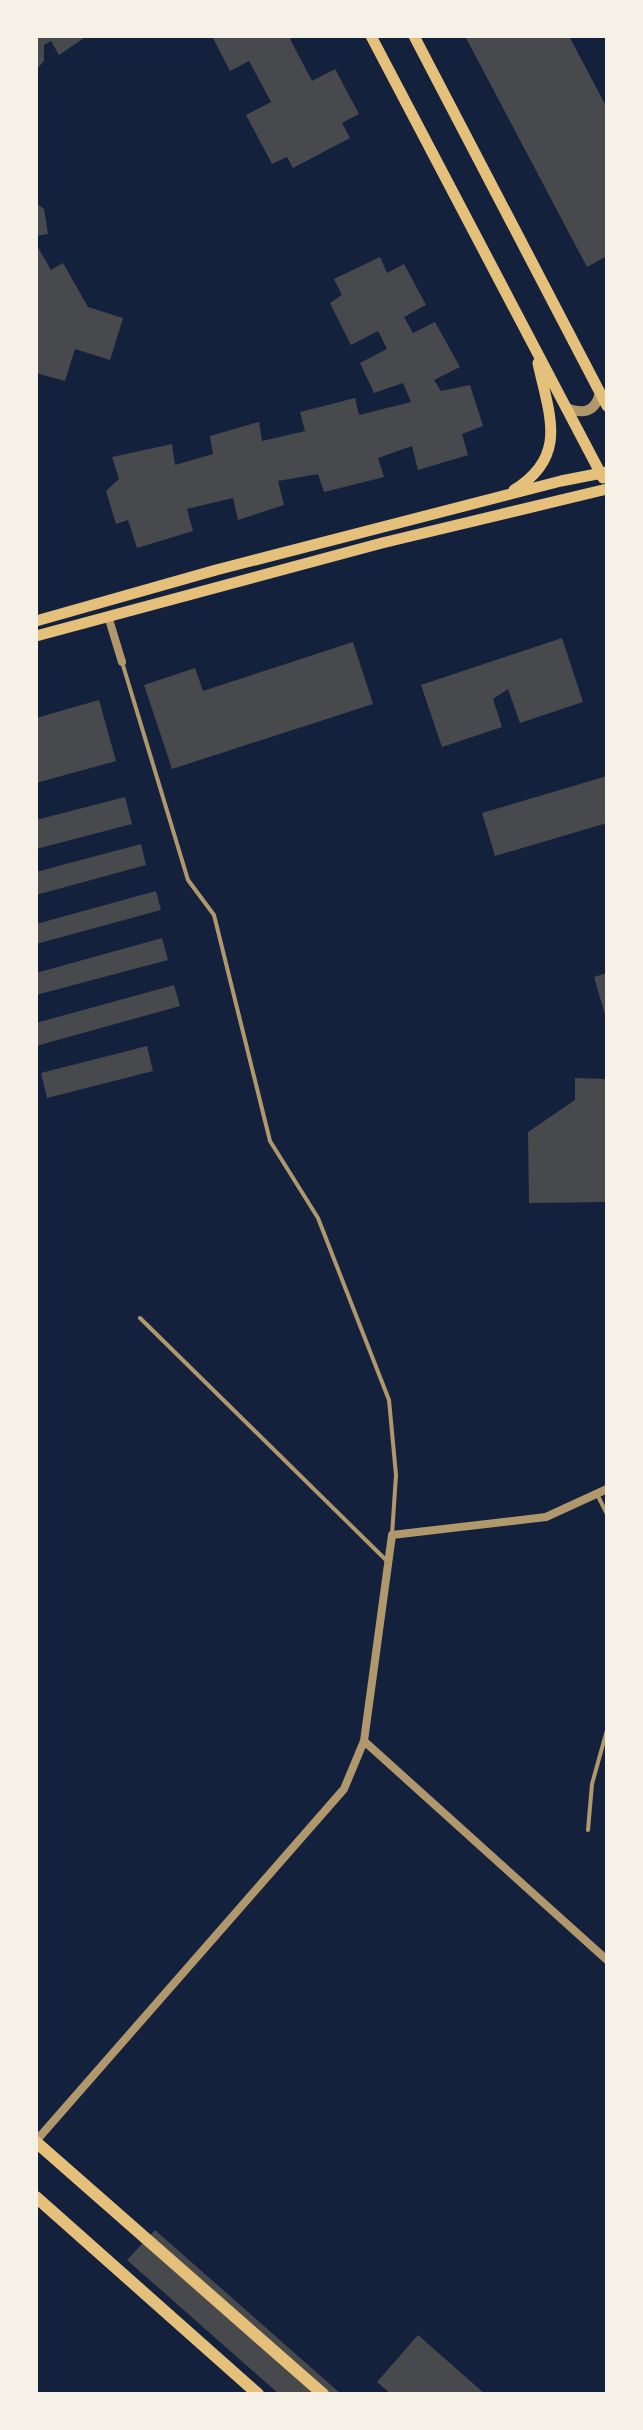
<svg xmlns="http://www.w3.org/2000/svg" width="643" height="2430" font-family="'Space Grotesk',sans-serif">
	<style>
		.building { fill: #48494c }
		.lines { fill: none; stroke-linecap: round; stroke-linejoin: round }
		.service { stroke: #b1986c; stroke-width: 4 }
		.minor { stroke: #b1986c; stroke-width: 8 }
		.tertiary { stroke: #b1986c; stroke-width: 10 }
		.secondary { stroke: #e5c07b; stroke-width: 11 }
		.primary { stroke: #e5c07b; stroke-width: 12 }
	</style>
	<rect width="100%" height="100%" fill="#14213d"/>
	<!-- building -->
	<path class="building" d="M 36,36 L 87,36 L 59,55 L 51,41 L 44,45 L 44,61 L 36,70 Z
		M 212,36 L 295,36 L 290,39 L 312,81 L 335,69 L 359,114 L 342,123 L 350,138 L 293,168 L 287,157 L 272,164 L 246,115 L 271,102 L 249,61 L 230,71 Z
		M 465,36 L 569,36 L 607,108 L 607,256 L 587,267 Z
		M 36,203 L 44,209 L 48,234 L 36,236 Z
		M 36,244 L 51,270 L 63,263 L 88,307 L 123,318 L 110,360 L 75,349 L 65,381 L 36,373 Z
		M 380,257 L 387,273 L 404,264 L 426,305 L 404,317 L 413,333 L 435,322 L 460,367 L 434,380 L 441,391 L 470,385 L 483,426 L 462,434 L 468,455 L 418,470 L 412,446 L 378,458 L 384,477 L 324,492 L 318,474 L 278,481 L 284,505 L 238,520 L 233,498 L 187,509 L 193,531 L 137,548 L 128,520 L 116,524 L 106,491 L 119,479 L 112,457 L 172,444 L 175,465 L 213,454 L 210,436 L 259,422 L 262,441 L 305,431 L 300,412 L 355,398 L 359,415 L 411,402 L 403,383 L 374,393 L 360,363 L 387,349 L 378,331 L 351,345 L 330,303 L 342,295 L 334,279 Z
		M 562,638 L 583,702 L 520,723 L 508,689 L 493,699 L 502,727 L 442,747 L 421,685 Z
		M 353,642 L 373,704 L 172,769 L 144,685 L 195,668 L 203,691 Z
		M 99,700 L 116,761 L 36,783 L 36,718 Z
		M 607,776 L 607,823 L 495,856 L 482,813 Z
		M 125,797 L 132,824 L 36,849 L 36,820 Z
		M 141,844 L 146,865 L 36,895 L 36,872 Z
		M 156,891 L 161,910 L 36,944 L 36,924 Z
		M 162,938 L 168,960 L 36,995 L 36,973 Z
		M 607,973 L 607,1018 L 606,1018 L 594,977 Z
		M 174,985 L 180,1006 L 36,1046 L 36,1023 Z
		M 147,1046 L 153,1071 L 47,1098 L 41,1073 Z
		M 575,1078 L 607,1079 L 607,1202 L 529,1203 L 528,1132 L 575,1100 Z
		M 155,2230 L 341,2394 L 279,2394 L 127,2260 Z
		M 418,2335 L 485,2394 L 391,2394 L 377,2382 Z"/>
	<g class="lines">
		<!-- service -->
		<path class="service" d="M 122,662 L 188,880 L 214,915 L 270,1141 L 318,1218 L 389,1400 L 396,1475 L 392,1535
			M 140,1318 L 387,1561
			M 597,1494 L 607,1514
			M 588,1830 L 592,1784 L 607,1730"/>
		<!-- minor -->
		<path class="minor" d="M 108,616 L 122,662
			M 364,1741 L 607,1960
			M 36,2141 L 344,1789 L 364,1741 L 392,1535 L 546,1517 L 607,1489"/>
		<!-- tertiary -->
		<path class="tertiary" d="M 566,408 C 583,414 595,413 600,393"/>
		<!-- secondary -->
		<path class="secondary" d="M 371,36 L 603,478
			M 414,36 L 607,406
			M 514,490 C 569,456 549,415 538,363
			M 36,621 L 216,570 L 561,481 L 607,472
			M 36,636 L 382,543 L 607,489"/>
		<!-- primary -->
		<path class="primary" d="M 36,2142 L 323,2394
			M 36,2197 L 258,2394"/>
	</g>
	<!-- border -->
	<rect width="643" height="2430" fill="none" stroke="#f6f1e7" stroke-width="76"/>
</svg>
